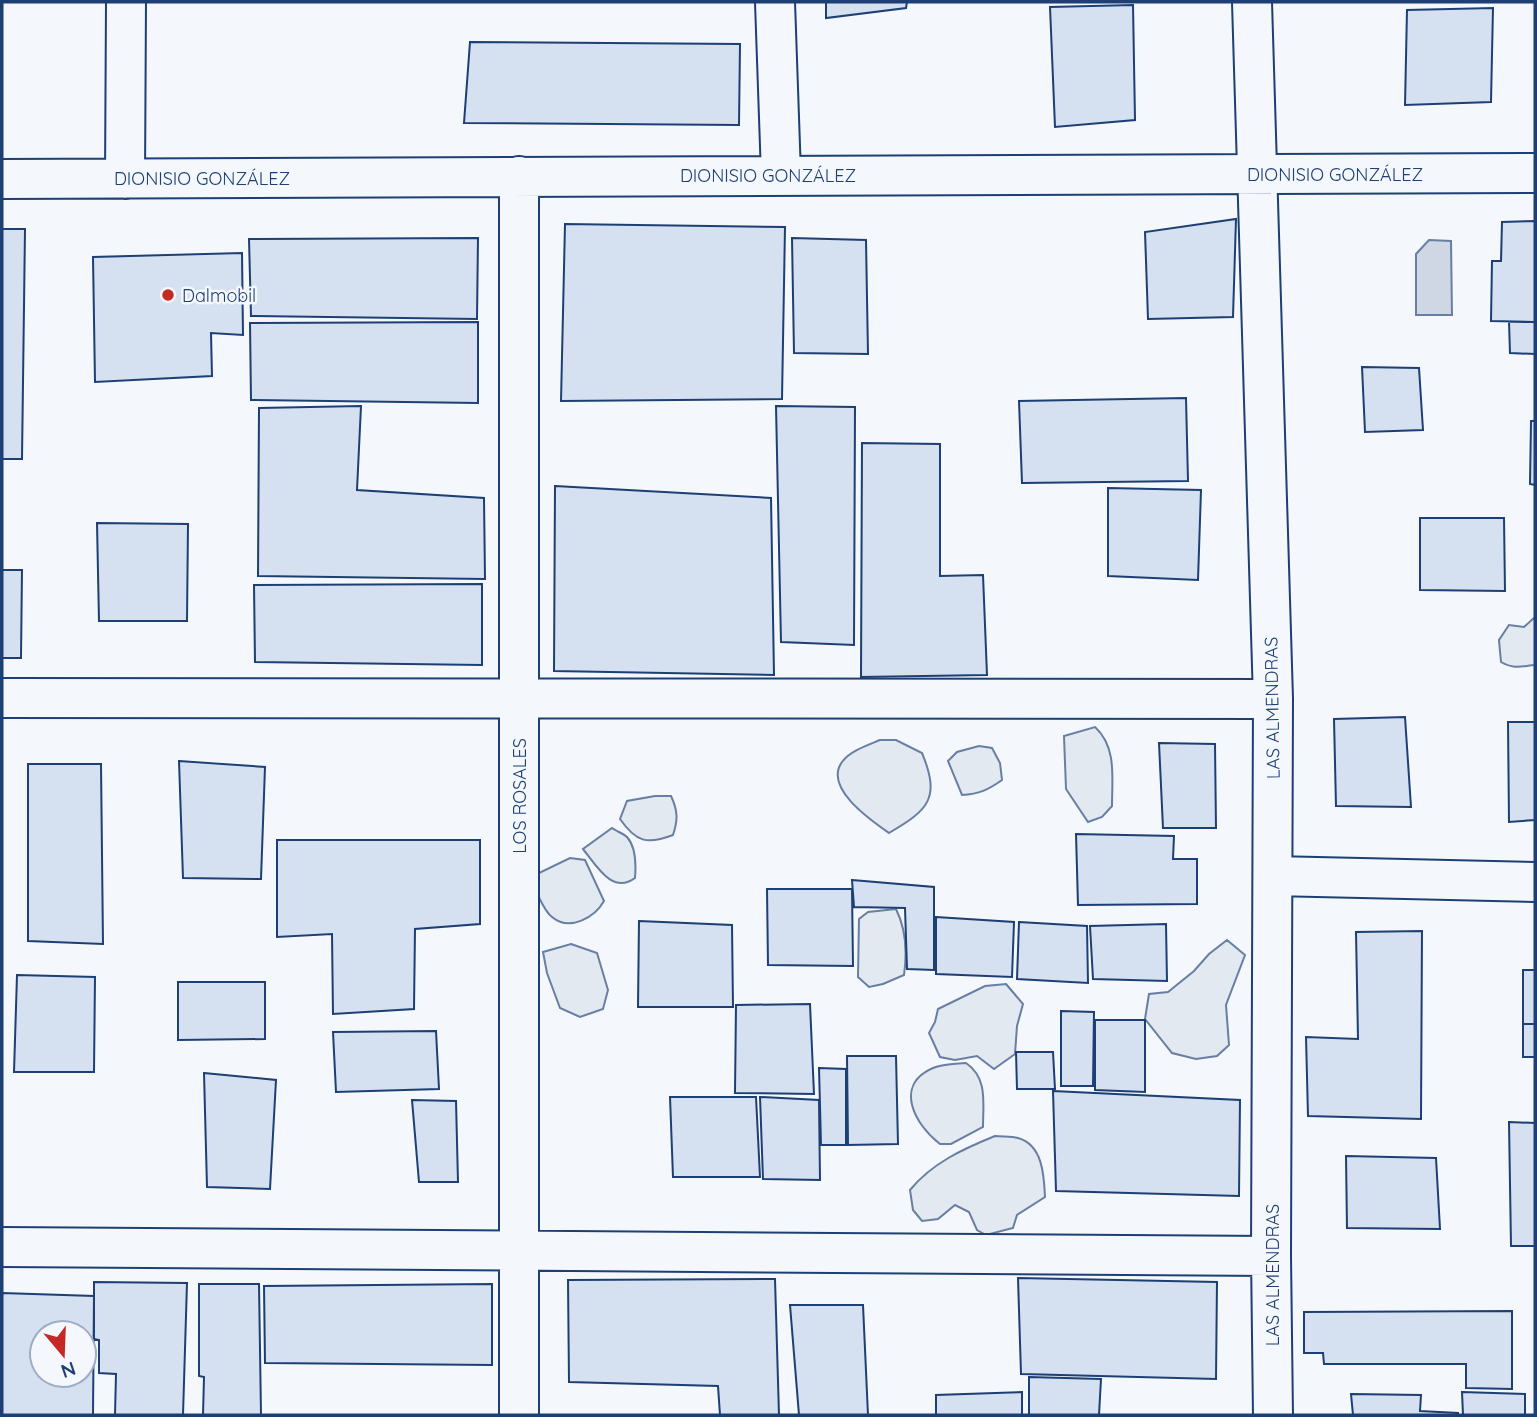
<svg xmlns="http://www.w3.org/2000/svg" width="1537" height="1417" font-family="Quicksand,sans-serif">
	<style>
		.green { fill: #e3e9f0; stroke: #687fa3; stroke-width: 2 }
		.water { fill: #cfd7e4; stroke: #687fa3; stroke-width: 2 }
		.building { fill: #d5e0f0; stroke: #1d3f73; stroke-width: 2; fill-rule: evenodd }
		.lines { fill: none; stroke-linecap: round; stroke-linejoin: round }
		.minor-casing { stroke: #1d3f73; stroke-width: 42 }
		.minor { stroke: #f4f7fb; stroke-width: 38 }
		.poi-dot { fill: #c62828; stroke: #f4f7fb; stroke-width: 2.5 }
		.labels { text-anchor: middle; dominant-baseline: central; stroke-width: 5; stroke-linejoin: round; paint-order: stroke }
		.street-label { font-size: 18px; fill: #1d3f73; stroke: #f4f7fb }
		.poi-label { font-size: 18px; fill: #1d3f73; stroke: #f4f7fb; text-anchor: start }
	</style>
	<rect width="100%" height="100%" fill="#f4f7fb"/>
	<!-- green -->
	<path class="green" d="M 1535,617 L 1535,665 C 1522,666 1515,670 1501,662 L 1499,640 L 1509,625 L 1524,627 Z
		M 1095,727 C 1117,747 1112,778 1112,806 L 1102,817 L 1088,822 L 1066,789 L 1064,736 Z
		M 880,740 L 896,740 L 922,753 C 941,799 928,810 889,833 C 872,821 823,788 842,762 C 850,751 868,745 880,740 Z
		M 979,746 L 992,748 L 1000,763 L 1002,780 C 988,790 979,794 962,795 L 948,761 L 957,752 Z
		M 655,796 L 671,796 C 678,811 678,820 673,835 C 647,845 636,842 620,819 L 627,801 Z
		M 612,828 C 616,831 624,834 627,837 C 636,847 636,866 635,878 C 612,895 596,865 583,849 Z
		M 570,858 L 585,860 L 604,901 C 595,917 570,932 552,917 C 544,911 539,896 534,888 L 539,873 Z
		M 896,909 C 906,929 907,954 904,975 L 883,984 L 869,987 L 858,977 L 859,919 L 868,912 Z
		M 1227,940 L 1245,955 L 1226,1005 L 1229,1045 L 1217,1056 L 1196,1059 L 1172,1053 L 1145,1019 L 1149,994 L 1168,992 L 1194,971 L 1209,954 Z
		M 571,944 L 597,953 L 608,990 L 603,1009 L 580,1017 L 560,1008 L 547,973 L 543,952 Z
		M 1006,984 L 1023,1004 L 1017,1026 L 1015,1054 L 994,1069 L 977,1056 L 955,1060 L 940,1057 L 929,1033 L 935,1022 L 938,1009 L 985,986 Z
		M 966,1063 C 988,1078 983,1103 983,1127 L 951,1144 L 940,1144 C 915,1125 893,1085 933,1068 C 943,1064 956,1064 966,1063 Z
		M 995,1136 C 1002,1137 1011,1136 1018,1138 C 1043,1145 1044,1176 1045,1197 L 1017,1215 L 1013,1228 L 986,1235 L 977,1230 L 969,1212 L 955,1205 L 938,1219 L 922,1221 L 913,1210 L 910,1190 C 932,1163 963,1149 995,1136 Z"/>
	<!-- water -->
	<path class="water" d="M 1429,240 L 1451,241 L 1452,315 L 1416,315 L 1416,254 Z"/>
	<!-- building -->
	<path class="building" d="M 826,2 L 907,2 L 906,8 L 826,18 Z
		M 1133,5 L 1135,120 L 1055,127 L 1050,7 Z
		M 1493,8 L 1491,102 L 1405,105 L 1407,10 Z
		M 470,42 L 740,44 L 739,125 L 464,123 Z
		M 1236,219 L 1233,317 L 1148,319 L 1145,232 Z
		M 1535,221 L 1535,322 L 1491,321 L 1492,261 L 1501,261 L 1502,222 Z
		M 565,224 L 785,227 L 782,399 L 561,401 Z
		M 2,229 L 25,229 L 22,459 L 2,459 Z
		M 478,238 L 477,319 L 251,316 L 249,239 Z
		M 792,238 L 866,240 L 868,354 L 794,353 Z
		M 242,253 L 243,335 L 211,333 L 212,376 L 95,382 L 93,257 Z
		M 478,322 L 478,403 L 251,400 L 250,323 Z
		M 1509,322 L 1535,322 L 1535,354 L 1510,353 Z
		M 1362,367 L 1419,368 L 1423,430 L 1365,432 Z
		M 1186,398 L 1188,481 L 1022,483 L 1019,401 Z
		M 361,406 L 357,490 L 484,498 L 485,579 L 258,576 L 259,408 Z
		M 776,406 L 855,407 L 854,645 L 781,642 Z
		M 1531,421 L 1535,421 L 1535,485 L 1530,484 Z
		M 862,443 L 940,444 L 940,576 L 983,575 L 987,675 L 861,677 Z
		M 555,486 L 771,498 L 774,675 L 554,671 Z
		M 1108,488 L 1201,490 L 1198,580 L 1108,576 Z
		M 1420,518 L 1504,518 L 1505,591 L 1420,590 Z
		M 97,523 L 188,524 L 187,621 L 99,621 Z
		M 2,570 L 22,570 L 21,658 L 2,658 Z
		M 482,584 L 482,665 L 255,662 L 254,585 Z
		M 1405,717 L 1411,807 L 1336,806 L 1334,719 Z
		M 1508,722 L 1535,722 L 1535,820 L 1509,822 Z
		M 1159,743 L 1215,744 L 1216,828 L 1163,828 Z
		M 179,761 L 265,767 L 261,879 L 183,878 Z
		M 28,764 L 101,764 L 103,944 L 28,941 Z
		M 1076,834 L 1174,836 L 1173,859 L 1197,859 L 1197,904 L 1078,905 Z
		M 277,840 L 480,840 L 480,924 L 415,929 L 414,1009 L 333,1014 L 332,934 L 277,937 Z
		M 852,880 L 934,887 L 934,970 L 907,969 L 905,908 L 854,907 Z
		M 767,889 L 852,889 L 853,966 L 768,965 Z
		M 936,917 L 1014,922 L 1012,977 L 936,974 Z
		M 639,921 L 732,925 L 733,1007 L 638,1007 Z
		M 1019,922 L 1087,926 L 1088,983 L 1017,979 Z
		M 1166,924 L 1167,981 L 1093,979 L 1090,926 Z
		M 1422,931 L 1421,1119 L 1308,1116 L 1306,1037 L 1358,1039 L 1356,932 Z
		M 1523,970 L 1535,970 L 1535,1024 L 1523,1024 Z
		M 17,975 L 95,977 L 94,1072 L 14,1072 Z
		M 178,982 L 265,982 L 265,1039 L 178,1040 Z
		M 810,1004 L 814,1094 L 735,1093 L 736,1005 Z
		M 1061,1011 L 1094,1012 L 1093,1086 L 1061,1086 Z
		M 1095,1020 L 1145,1020 L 1145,1092 L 1095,1090 Z
		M 1523,1024 L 1535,1024 L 1535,1057 L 1523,1057 Z
		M 436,1031 L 439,1089 L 336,1092 L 333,1032 Z
		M 1016,1052 L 1053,1052 L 1055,1089 L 1017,1089 Z
		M 847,1056 L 896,1056 L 898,1144 L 848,1145 Z
		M 819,1068 L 846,1069 L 846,1145 L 821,1145 Z
		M 204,1073 L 276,1080 L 270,1189 L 207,1187 Z
		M 1053,1091 L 1240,1100 L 1239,1196 L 1056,1191 Z
		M 670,1097 L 756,1097 L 760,1177 L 673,1177 Z
		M 760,1097 L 819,1100 L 820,1180 L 763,1179 Z
		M 412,1100 L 456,1101 L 458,1182 L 419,1182 Z
		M 1509,1122 L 1535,1123 L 1535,1246 L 1511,1246 Z
		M 1346,1156 L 1436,1158 L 1440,1229 L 1347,1228 Z
		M 1018,1278 L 1217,1282 L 1216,1379 L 1021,1374 Z
		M 775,1279 L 779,1415 L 720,1415 L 718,1386 L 569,1382 L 568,1280 Z
		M 94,1282 L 187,1283 L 183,1415 L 115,1415 L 116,1374 L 99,1373 L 99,1340 L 94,1339 Z
		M 199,1284 L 259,1284 L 261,1415 L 203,1415 L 204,1377 L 199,1376 Z
		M 492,1284 L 492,1365 L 265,1363 L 264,1286 Z
		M 2,1293 L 94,1296 L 93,1415 L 2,1415 ZM 42,1333 L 84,1333 L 84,1375 L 42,1375 Z
		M 790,1305 L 863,1305 L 868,1415 L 799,1415 Z
		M 1512,1311 L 1512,1389 L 1466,1388 L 1466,1364 L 1324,1364 L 1323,1353 L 1304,1353 L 1304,1312 Z
		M 1029,1377 L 1101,1379 L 1099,1415 L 1029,1415 Z
		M 1022,1392 L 1022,1415 L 936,1415 L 936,1395 Z
		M 1462,1392 L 1525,1394 L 1525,1415 L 1463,1415 Z
		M 1351,1394 L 1421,1395 L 1420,1411 L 1458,1413 L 1458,1415 L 1353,1415 Z"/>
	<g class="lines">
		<defs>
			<path id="minor" d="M 775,2 L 781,175
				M 1252,2 L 1273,699 L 1271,1256 L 1273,1415
				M 519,176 L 519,1415
				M 2,179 L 1535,173
				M 125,179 L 126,2
				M 2,698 L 1273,699
				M 1273,876 L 1535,882
				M 2,1247 L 1271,1256"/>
		</defs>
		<!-- minor casing -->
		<use href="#minor" class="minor-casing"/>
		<!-- minor -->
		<use href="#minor" class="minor"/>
	</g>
	<!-- markers -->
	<circle class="poi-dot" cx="168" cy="295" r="7"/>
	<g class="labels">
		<!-- street labels -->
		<g class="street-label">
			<text x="1335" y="174">DIONISIO GONZÁLEZ</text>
			<text x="768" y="175">DIONISIO GONZÁLEZ</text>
			<text x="202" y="178">DIONISIO GONZÁLEZ</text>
			<text transform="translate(1272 708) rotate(-91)">LAS ALMENDRAS</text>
			<text transform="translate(519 796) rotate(-90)">LOS ROSALES</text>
			<text transform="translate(1272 1275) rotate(-90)">LAS ALMENDRAS</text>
		</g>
		<!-- poi labels -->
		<g class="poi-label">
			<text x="182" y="295">Dalmobil</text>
		</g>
	</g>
	<!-- border -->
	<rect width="1537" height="1417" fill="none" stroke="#1d3f73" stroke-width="7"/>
	<!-- north arrow -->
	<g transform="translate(63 1354) rotate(161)"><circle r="33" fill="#f4f7fb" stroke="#9eadc5" stroke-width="2"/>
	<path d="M0-5L12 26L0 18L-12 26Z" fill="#c62828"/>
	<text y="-10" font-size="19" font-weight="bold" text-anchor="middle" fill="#1d3f73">N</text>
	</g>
</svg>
